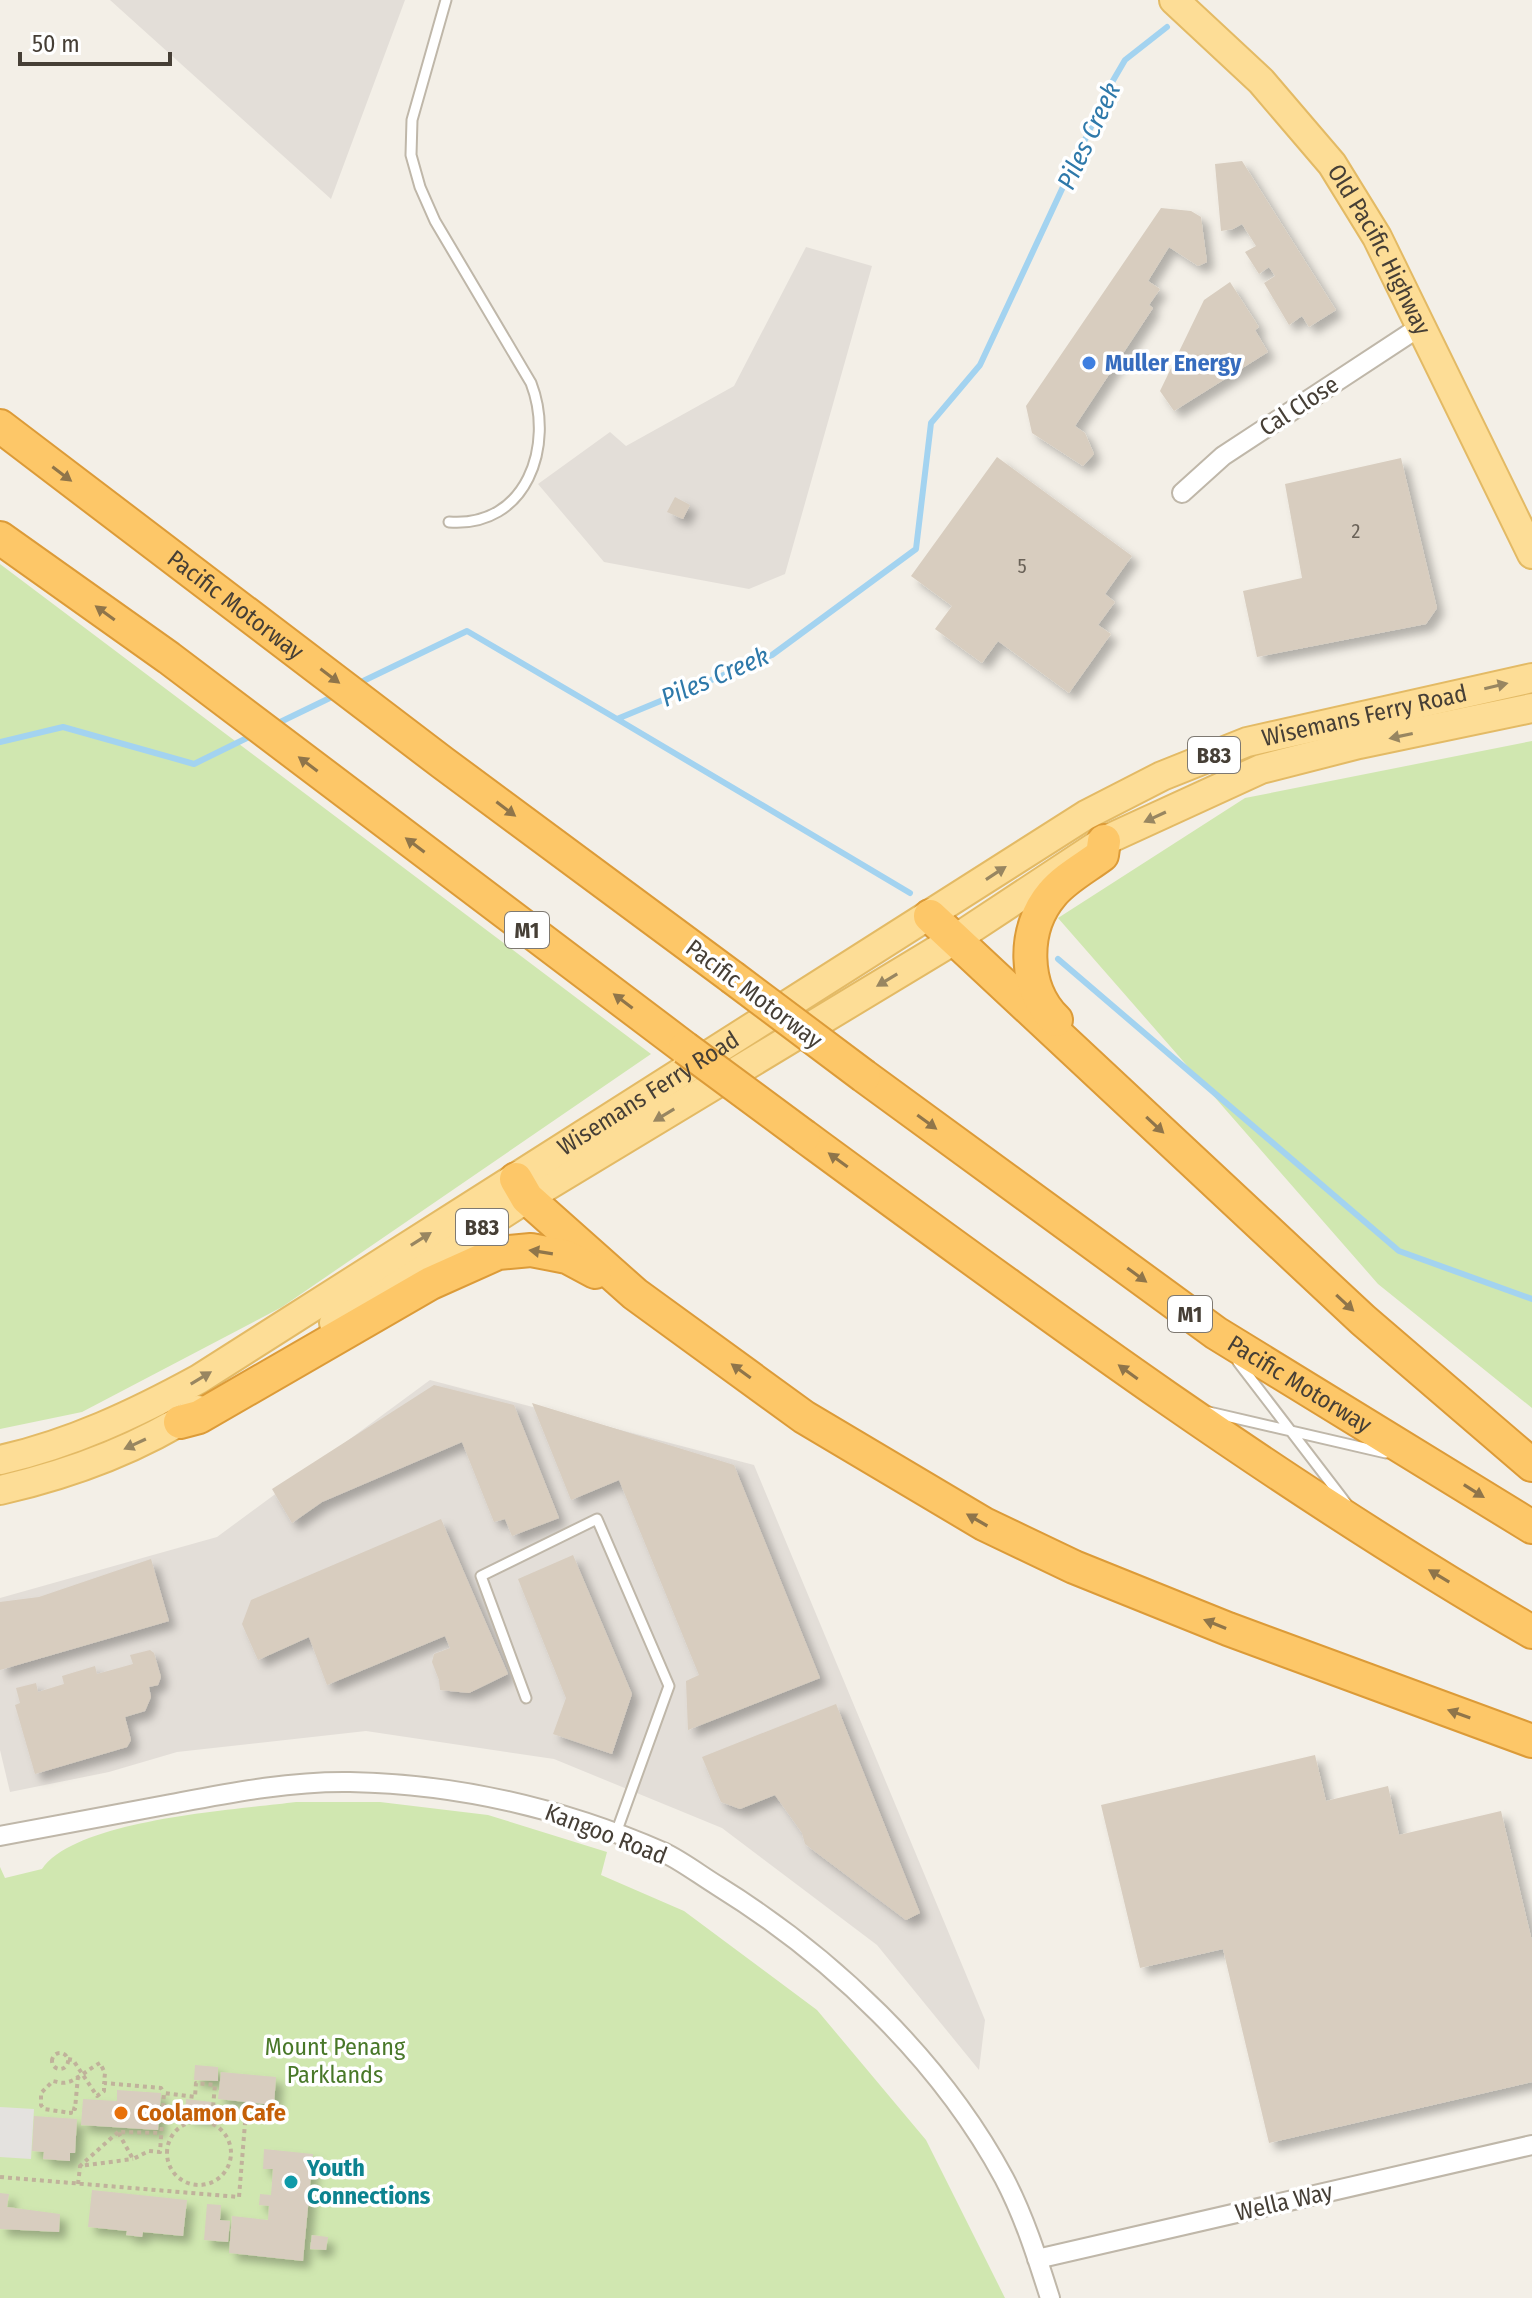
<svg xmlns="http://www.w3.org/2000/svg" width="1532" height="2298" font-family="'Fira Sans Condensed',sans-serif">
	<style>
		.industrial { fill: #e3ded8 }
		.green { fill: #d0e7b0 }
		.parking { fill: #e4e2df }
		.lines { fill: none; stroke-linecap: round; stroke-linejoin: round }
		.stream { stroke: #a3d3f0; stroke-width: 6 }
		.building { fill: #d8cdbf; filter: url(#shadow) }
		.lane-casing { stroke: #bfb7a9; stroke-width: 13 }
		.street-casing { stroke: #bfb7a9; stroke-width: 22 }
		.primary-casing { stroke: #e3ba65; stroke-width: 32 }
		.highway-casing { stroke: #dc9b38; stroke-width: 36 }
		.path { stroke: #c0b29b; stroke-width: 4; stroke-dasharray: 4 4; stroke-linecap: butt }
		.lane { stroke: #fff; stroke-width: 9 }
		.street { stroke: #fff; stroke-width: 18 }
		.primary { stroke: #fddd96; stroke-width: 28 }
		.highway { stroke: #fdc768; stroke-width: 32 }
		.highway-bridge-casing { stroke: #dc9b38; stroke-width: 36; stroke-linecap: butt }
		.highway-bridge { stroke: #fdc768; stroke-width: 32 }
		.oneway { fill: #8f754a }
		.oneway2 { fill: #988661 }
		.shop-dot { fill: #3f7fe0; stroke: #fff; stroke-width: 3 }
		.food-dot { fill: #e8710a; stroke: #fff; stroke-width: 3 }
		.culture-dot { fill: #0f9aa8; stroke: #fff; stroke-width: 3 }
		.labels { text-anchor: middle; dominant-baseline: central; stroke-width: 7; stroke-linejoin: round; paint-order: stroke }
		.number-label { font-size: 20px; fill: #6a6258 }
		.shield { fill: #fff; stroke: #7e7972; stroke-width: 2 }
		.shield-label { font-size: 22px; font-weight: bold; fill: #463f36 }
		.street-label { font-size: 24px; fill: #463f36; stroke: #fff }
		.shop-label { font-size: 24px; font-weight: bold; fill: #366cbe; stroke: #fff; text-anchor: start }
		.park-label { font-size: 24px; fill: #497829; stroke: #fff }
		.food-label { font-size: 24px; font-weight: bold; fill: #c56008; stroke: #fff; text-anchor: start }
		.culture-label { font-size: 24px; font-weight: bold; fill: #0d838f; stroke: #fff; text-anchor: start }
		.water-label { font-size: 26px; font-style: italic; fill: #2e79aa; stroke: #fff }
	</style>
	<defs>
		<filter id="shadow"><feDropShadow dx="7" dy="7" stdDeviation="4" flood-color="#0004"/></filter>
	</defs>
	<rect width="100%" height="100%" fill="#f3efe7"/>
	<!-- industrial -->
	<path class="industrial" d="M 110,0 L 405,0 L 331,199 Z
		M 806,247 L 872,266 L 785,574 L 749,589 L 604,562 L 538,484 L 610,432 L 626,446 L 734,386 Z
		M 430,1380 L 754,1465 L 985,2020 L 979,2070 L 877,1945 L 722,1828 L 554,1759 L 366,1731 L 177,1752 L 109,1772 L 10,1792 L 0,1750 L 0,1598 L 217,1537 Z"/>
	<!-- green -->
	<path class="green" d="M 0,564 L 651,1054 L 282,1307 L 82,1412 L 0,1429 Z
		M 1532,741 L 1532,1408 L 1378,1284 L 1058,918 L 1245,798 Z
		M 296,1802 L 380,1802 L 488,1815 L 607,1852 L 601,1875 L 684,1911 L 817,2010 L 926,2140 L 1005,2298 L 0,2298 L 0,1867 L 5,1878 L 42,1869 C 77,1819 235,1810 296,1802 Z"/>
	<!-- parking -->
	<path class="parking" d="M 0,2107 L 34,2109 L 31,2159 L 0,2157 Z"/>
	<g class="lines">
		<!-- stream -->
		<path class="stream" d="M 357,684 L 467,631 L 617,719 L 772,655 L 916,549 L 931,423 L 980,365 L 1111,84 L 1125,60 L 1167,27
			M 617,719 L 910,893
			M 274,725 L 336,695
			M 0,742 L 63,727 L 194,764 L 253,735
			M 1058,959 L 1399,1251 L 1532,1299"/>
	</g>
	<!-- building -->
	<path class="building" d="M 1242,161 L 1336,310 L 1309,327 L 1302,316 L 1289,325 L 1264,283 L 1275,276 L 1269,267 L 1259,274 L 1245,252 L 1256,246 L 1242,224 L 1233,229 L 1221,231 L 1215,164 Z
		M 1161,208 L 1191,211 L 1201,217 L 1207,262 L 1198,266 L 1169,247 L 1148,281 L 1160,289 L 1149,305 L 1153,308 L 1075,426 L 1085,433 L 1094,454 L 1083,466 L 1032,433 L 1026,406 Z
		M 1230,282 L 1259,327 L 1255,330 L 1268,352 L 1174,411 L 1160,391 L 1204,300 Z
		M 997,457 L 1132,556 L 1105,594 L 1115,602 L 1098,625 L 1111,634 L 1069,693 L 998,641 L 982,663 L 935,629 L 952,606 L 911,576 Z
		M 1401,458 L 1437,608 L 1426,624 L 1257,657 L 1243,591 L 1302,578 L 1285,484 Z
		M 675,497 L 690,505 L 683,519 L 667,512 Z
		M 434,1385 L 514,1405 L 559,1518 L 512,1536 L 505,1519 L 494,1522 L 462,1442 L 322,1502 L 292,1523 L 272,1489 Z
		M 532,1403 L 734,1465 L 820,1678 L 688,1730 L 686,1681 L 699,1675 L 619,1480 L 571,1500 Z
		M 441,1519 L 508,1674 L 469,1693 L 440,1690 L 439,1680 L 432,1662 L 434,1654 L 450,1648 L 445,1636 L 327,1685 L 309,1637 L 258,1660 L 242,1624 L 251,1600 Z
		M 573,1555 L 632,1694 L 612,1754 L 553,1734 L 566,1698 L 518,1579 Z
		M 151,1559 L 169,1621 L 0,1670 L 0,1602 L 39,1597 Z
		M 150,1650 L 154,1653 L 161,1677 L 158,1685 L 149,1687 L 151,1697 L 145,1711 L 125,1717 L 131,1740 L 127,1747 L 35,1774 L 15,1705 L 20,1703 L 16,1688 L 36,1683 L 38,1692 L 64,1684 L 62,1676 L 95,1666 L 97,1674 L 133,1664 L 130,1655 Z
		M 836,1704 L 920,1913 L 906,1920 L 805,1844 L 802,1833 L 775,1795 L 740,1809 L 721,1802 L 702,1757 Z
		M 1315,1755 L 1326,1801 L 1388,1786 L 1399,1835 L 1501,1811 L 1532,1941 L 1532,2082 L 1269,2143 L 1223,1949 L 1140,1968 L 1101,1805 Z
		M 195,2065 L 218,2067 L 218,2081 L 194,2080 Z
		M 221,2072 L 276,2077 L 274,2105 L 218,2099 Z
		M 117,2090 L 161,2093 L 158,2130 L 81,2125 L 83,2099 L 117,2101 Z
		M 186,2099 L 212,2102 L 210,2119 L 185,2116 Z
		M 34,2116 L 77,2119 L 75,2153 L 70,2153 L 70,2161 L 43,2159 L 44,2152 L 32,2151 Z
		M 264,2149 L 313,2154 L 303,2261 L 229,2253 L 232,2216 L 268,2220 L 269,2206 L 259,2205 L 260,2194 L 271,2195 L 273,2169 L 263,2169 Z
		M 92,2190 L 187,2200 L 183,2236 L 143,2232 L 142,2237 L 126,2235 L 127,2231 L 88,2227 Z
		M 0,2193 L 9,2194 L 7,2207 L 60,2214 L 59,2232 L 0,2229 Z
		M 207,2204 L 221,2205 L 220,2220 L 230,2221 L 228,2242 L 204,2240 Z
		M 312,2235 L 328,2237 L 326,2250 L 310,2249 Z"/>
	<g class="lines">
		<defs>
			<path id="lane" d="M 446,0 L 412,120 L 411,155 L 420,187 L 435,221 L 531,383 C 555,445 527,528 449,522
				M 1238,1362 L 1346,1503
				M 1209,1412 L 1386,1453
				M 526,1698 L 481,1576 L 597,1519 L 669,1686 L 616,1833"/>
			<path id="street" d="M 1182,493 L 1223,456 L 1421,326
				M 0,1836 C 57,1825 114,1815 171,1804 C 230,1793 290,1781 350,1782 C 459,1784 564,1809 663,1852 C 682,1861 700,1875 718,1886 C 831,1956 940,2059 1004,2178 C 1024,2216 1037,2257 1050,2298
				M 1037,2259 L 1532,2145"/>
			<g id="primary">
				<path id="s1" d="M 1174,0 L 1261,81 L 1332,164 L 1377,237 L 1532,554"/>
				<path d="M 334,1323 L 527,1198 L 954,940 L 1104,841 L 1261,769 L 1359,744 L 1532,708"/>
				<path id="s2" d="M 0,1460 C 71,1444 135,1414 199,1379 L 1086,815 L 1162,776 L 1247,742 L 1532,678"/>
				<path d="M 0,1490 C 70,1474 138,1449 198,1410"/>
			</g>
			<g id="highway">
				<path id="s3" d="M 0,426 L 443,763 L 732,977"/>
				<path d="M 0,538 L 169,658 L 685,1048"/>
				<path d="M 930,916 L 1363,1320 L 1532,1465"/>
				<path d="M 1056,1020 C 1023,988 1022,929 1052,894 C 1064,879 1086,867 1102,855 L 1104,841"/>
				<path id="s4" d="M 864,1076 L 1216,1333 L 1532,1527"/>
				<path d="M 804,1136 C 1041,1310 1277,1484 1532,1632"/>
				<path d="M 516,1179 L 527,1198 L 635,1294 L 804,1417 L 984,1524 L 1074,1567 L 1228,1629 L 1532,1741"/>
				<path d="M 180,1422 L 199,1417 L 431,1283 L 498,1253 L 531,1250 L 567,1257 L 595,1272"/>
			</g>
		</defs>
		<!-- lane casing -->
		<use href="#lane" class="lane-casing"/>
		<!-- street casing -->
		<use href="#street" class="street-casing"/>
		<!-- primary casing -->
		<use href="#primary" class="primary-casing"/>
		<!-- highway casing -->
		<use href="#highway" class="highway-casing"/>
		<!-- path -->
		<path class="path" d="M52 2061a8 8 0 1 1 16 0a8 8 0 1 1-16 0Z
			M 68,2059 L 73,2060 L 97,2096 L 104,2091 L 104,2083 L 161,2088 L 164,2093
			M 78,2076 L 75,2109 L 71,2108 L 71,2113 L 44,2109 L 41,2105 L 41,2093 L 53,2081 C 58,2082 63,2084 68,2082 C 77,2080 90,2068 100,2063 L 105,2073 L 104,2083
			M 163,2108 L 186,2110
			M167 2153a32 32 0 1 1 64 0a32 32 0 1 1-64 0Z
			M 118,2132 L 80,2166 L 133,2159
			M 0,2177 L 239,2197 L 246,2111 L 213,2107 L 215,2085 L 196,2083 L 195,2097 L 164,2093 L 160,2152 L 149,2151 L 133,2159 L 118,2132 L 161,2133
			M 78,2184 L 80,2167"/>
		<!-- lane -->
		<use href="#lane" class="lane"/>
		<!-- street -->
		<use href="#street" class="street"/>
		<!-- primary -->
		<use href="#primary" class="primary"/>
		<!-- highway -->
		<use href="#highway" class="highway"/>
		<defs>
			<path id="highway-bridge" d="M 732,977 L 864,1076
				M 685,1048 L 804,1136"/>
		</defs>
		<!-- highway-bridge casing -->
		<use href="#highway-bridge" class="highway-bridge-casing"/>
		<!-- highway-bridge -->
		<use href="#highway-bridge" class="highway-bridge"/>
	</g>
	<!-- one-way arrows -->
	<defs><path id="oneway-solid" d="M-6-.8H1V-3.2L6.5 0L1 3.2V.8H-6Z" transform="scale(2)"/></defs>
	<g class="oneway">
		<use href="#oneway-solid" transform="translate(62 474) rotate(37)"/>
		<use href="#oneway-solid" transform="translate(105 613) rotate(-144)"/>
		<use href="#oneway-solid" transform="translate(330 676) rotate(37)"/>
		<use href="#oneway-solid" transform="translate(308 764) rotate(-143)"/>
		<use href="#oneway-solid" transform="translate(506 809) rotate(37)"/>
		<use href="#oneway-solid" transform="translate(415 845) rotate(-143)"/>
		<use href="#oneway-solid" transform="translate(623 1001) rotate(-143)"/>
		<use href="#oneway-solid" transform="translate(927 1122) rotate(36)"/>
		<use href="#oneway-solid" transform="translate(1155 1125) rotate(43)"/>
		<use href="#oneway-solid" transform="translate(838 1160) rotate(-144)"/>
		<use href="#oneway-solid" transform="translate(541 1252) rotate(-171)"/>
		<use href="#oneway-solid" transform="translate(1137 1275) rotate(36)"/>
		<use href="#oneway-solid" transform="translate(1345 1303) rotate(43)"/>
		<use href="#oneway-solid" transform="translate(741 1371) rotate(-144)"/>
		<use href="#oneway-solid" transform="translate(1128 1372) rotate(-144)"/>
		<use href="#oneway-solid" transform="translate(1474 1491) rotate(32)"/>
		<use href="#oneway-solid" transform="translate(977 1520) rotate(-150)"/>
		<use href="#oneway-solid" transform="translate(1439 1576) rotate(-149)"/>
		<use href="#oneway-solid" transform="translate(1215 1624) rotate(-158)"/>
		<use href="#oneway-solid" transform="translate(1459 1714) rotate(-160)"/>
	</g>
	<g class="oneway2">
		<use href="#oneway-solid" transform="translate(1496 686) rotate(-13)"/>
		<use href="#oneway-solid" transform="translate(1401 736) rotate(168)"/>
		<use href="#oneway-solid" transform="translate(1155 817) rotate(155)"/>
		<use href="#oneway-solid" transform="translate(996 873) rotate(-33)"/>
		<use href="#oneway-solid" transform="translate(887 980) rotate(149)"/>
		<use href="#oneway-solid" transform="translate(664 1115) rotate(149)"/>
		<use href="#oneway-solid" transform="translate(421 1239) rotate(-32)"/>
		<use href="#oneway-solid" transform="translate(201 1378) rotate(-31)"/>
		<use href="#oneway-solid" transform="translate(135 1444) rotate(155)"/>
	</g>
	<!-- markers -->
	<circle class="shop-dot" cx="1089" cy="363" r="8"/>
	<circle class="food-dot" cx="121" cy="2113" r="8"/>
	<circle class="culture-dot" cx="291" cy="2182" r="8"/>
	<g class="labels">
		<!-- number labels -->
		<g class="number-label">
			<text x="1356" y="531">2</text>
			<text x="1022" y="566">5</text>
		</g>
		<!-- shield labels -->
		<g class="shield">
			<rect x="1188" y="737" width="52" height="36" rx="6"/>
			<rect x="505" y="912" width="44" height="36" rx="6"/>
			<rect x="456" y="1209" width="52" height="36" rx="6"/>
			<rect x="1168" y="1296" width="44" height="36" rx="6"/>
		</g>
		<g class="shield-label">
			<text x="1214" y="755">B83</text>
			<text x="527" y="930">M1</text>
			<text x="482" y="1227">B83</text>
			<text x="1190" y="1314">M1</text>
		</g>
		<!-- street labels -->
		<g class="street-label">
			<text stroke="none"><textPath href="#s1" startOffset="326">Old Pacific Highway</textPath></text>
			<text transform="translate(1299 406) rotate(-33)">Cal Close</text>
			<text stroke="none"><textPath href="#s3" startOffset="296">Pacific Motorway</textPath></text>
			<text stroke="none"><textPath href="#s2" startOffset="1564">Wisemans Ferry Road</textPath></text>
			<text transform="translate(754 994) rotate(37)">Pacific Motorway</text>
			<text stroke="none"><textPath href="#s2" startOffset="748">Wisemans Ferry Road</textPath></text>
			<text stroke="none"><textPath href="#s4" startOffset="534">Pacific Motorway</textPath></text>
			<text transform="translate(606 1834) rotate(21)">Kangoo Road</text>
			<text transform="translate(1284 2202) rotate(-13)">Wella Way</text>
		</g>
		<!-- shop labels -->
		<g class="shop-label">
			<text x="1105" y="363">Muller Energy</text>
		</g>
		<!-- park labels -->
		<g class="park-label">
			<text x="335" y="2047">Mount Penang<tspan x="335" dy="28">Parklands</tspan></text>
		</g>
		<!-- food labels -->
		<g class="food-label">
			<text x="137" y="2113">Coolamon Cafe</text>
		</g>
		<!-- culture labels -->
		<g class="culture-label">
			<text x="307" y="2168">Youth<tspan x="307" dy="28">Connections</tspan></text>
		</g>
		<!-- water labels -->
		<g class="water-label">
			<text transform="translate(1089 136) rotate(-65)">Piles Creek</text>
			<text transform="translate(715 677) rotate(-23)">Piles Creek</text>
		</g>
	</g>
	<!-- scale -->
	<path d="M20 52v12h150v-12" fill="none" stroke="#463f36" stroke-width="4"/>
	<text x="32" y="52" font-size="24" fill="#463f36" stroke="#ffffff" stroke-width="6" paint-order="stroke">50 m</text>
</svg>
